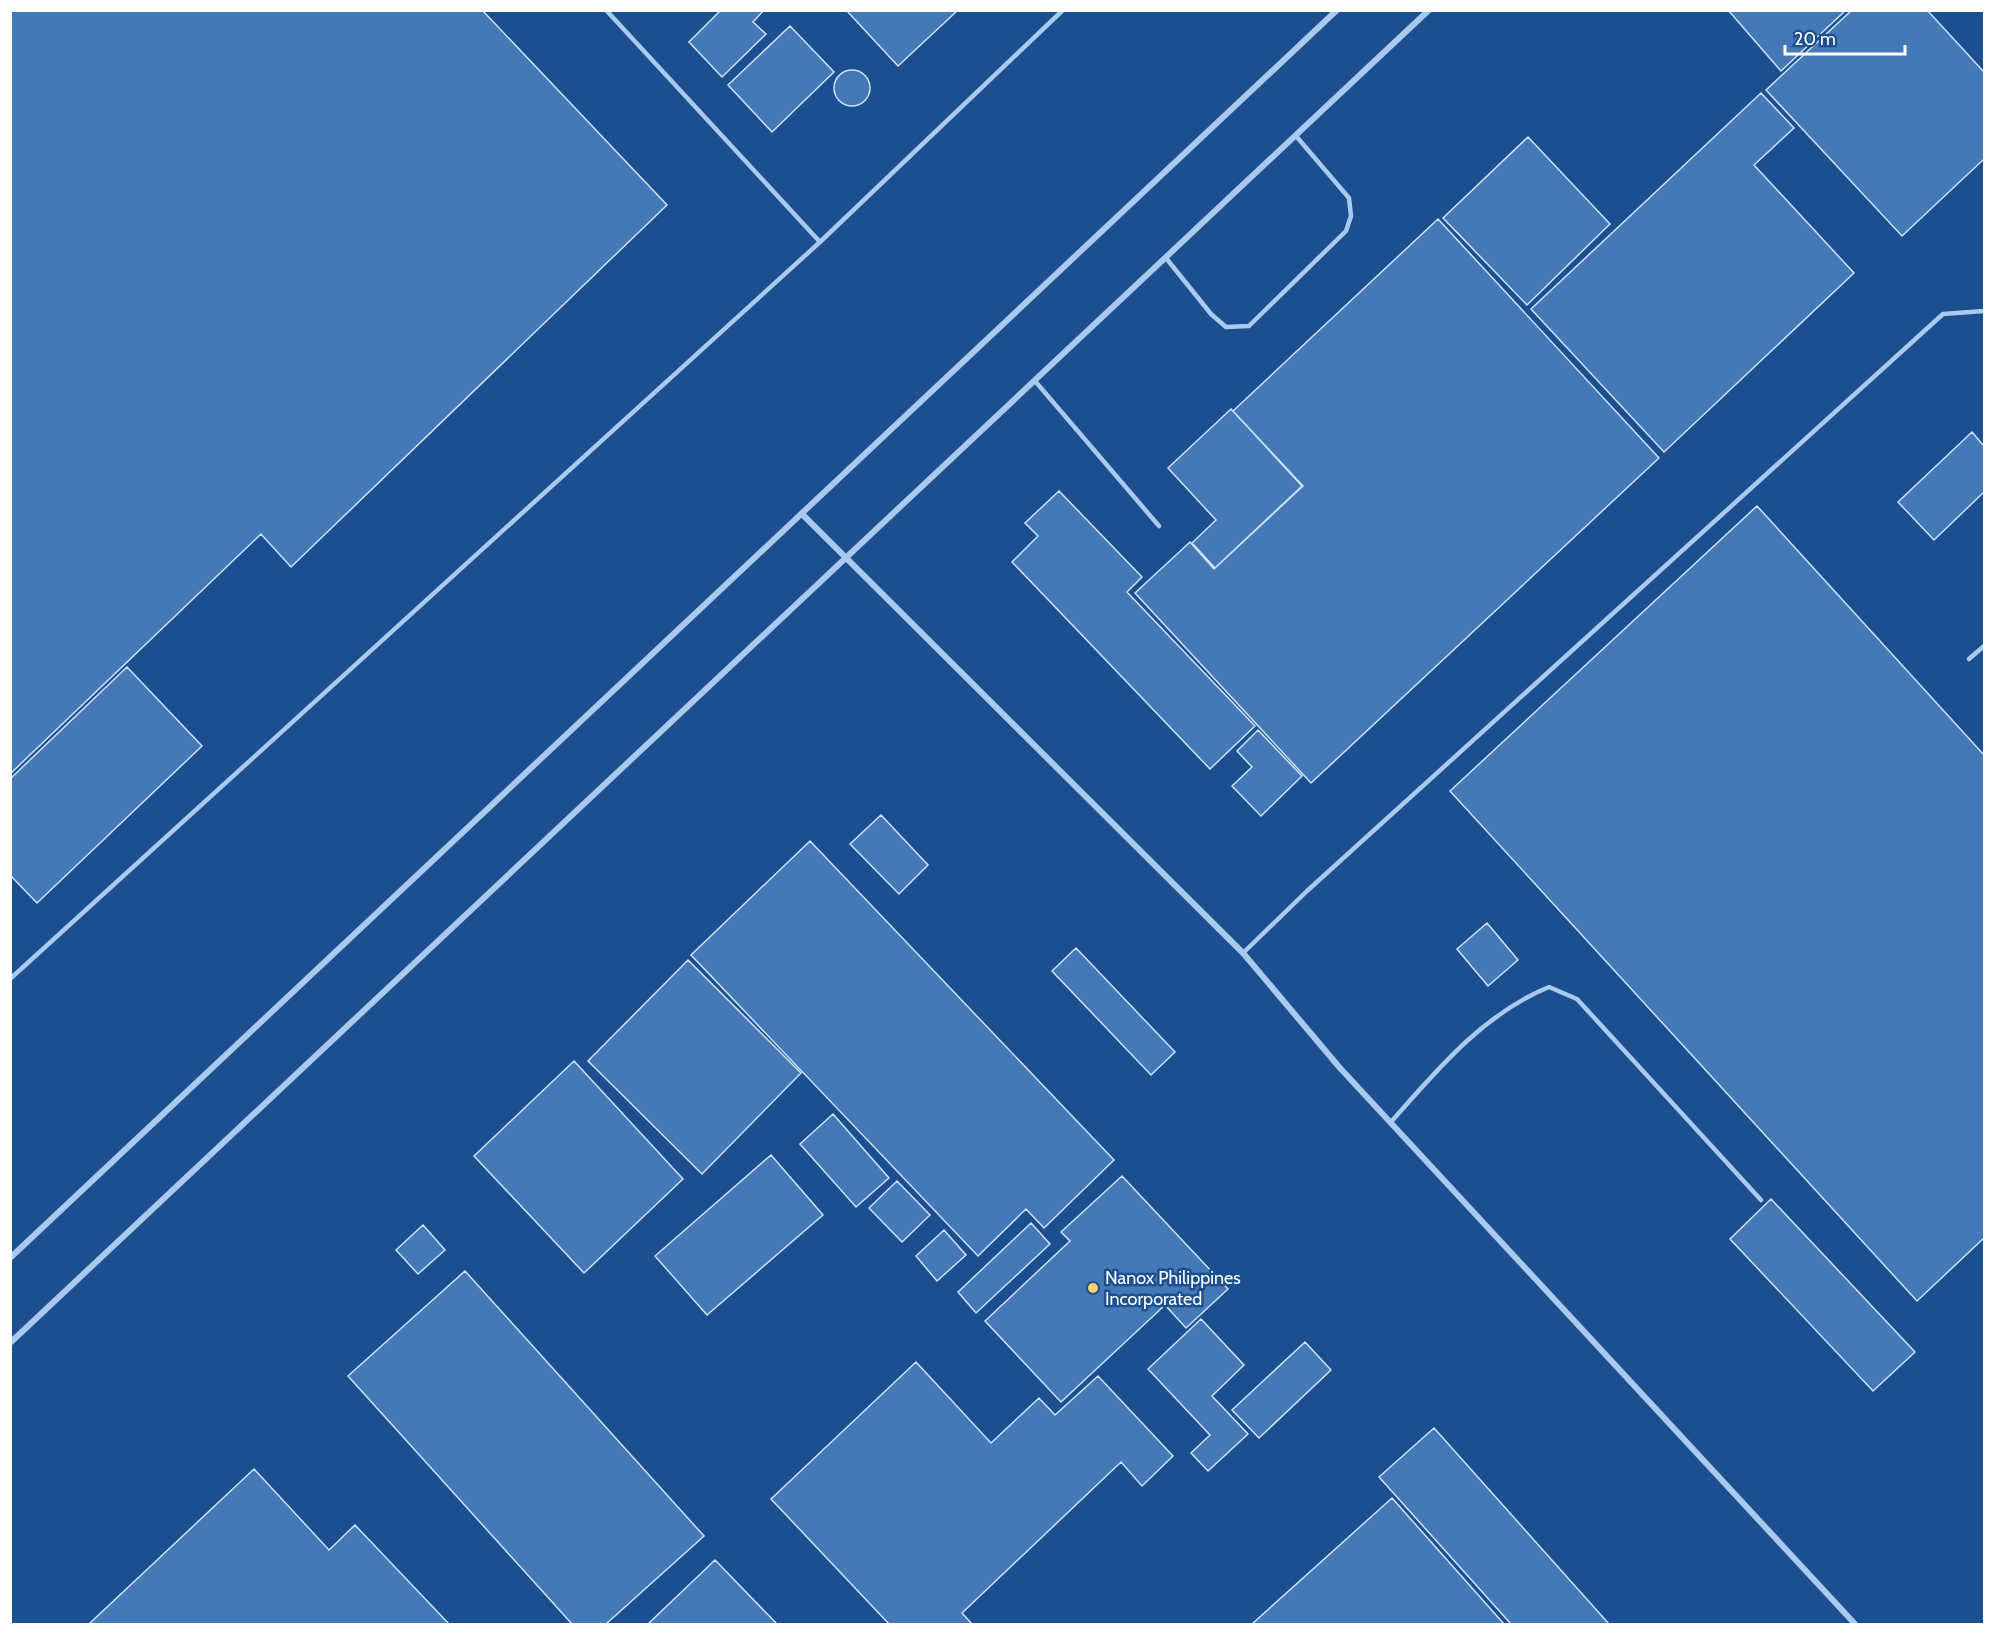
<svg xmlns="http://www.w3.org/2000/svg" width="1995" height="1635" font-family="Cabin,sans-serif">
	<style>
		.building { fill: #4478b7; stroke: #cfe3fa; stroke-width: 1.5 }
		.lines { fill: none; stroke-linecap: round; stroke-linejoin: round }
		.lane { stroke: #a9c9ee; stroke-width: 4.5 }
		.street { stroke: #a9c9ee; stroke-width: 6 }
		.poi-dot { fill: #ffd166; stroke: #1b4f8f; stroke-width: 2 }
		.labels { text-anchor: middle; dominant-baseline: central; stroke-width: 5; stroke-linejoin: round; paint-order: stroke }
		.poi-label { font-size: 18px; fill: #fff; stroke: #1b4f8f; text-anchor: start }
	</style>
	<rect width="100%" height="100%" fill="#1b4f8f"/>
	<!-- building -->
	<path class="building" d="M 10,10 L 482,10 L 667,205 L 291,567 L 261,534 L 10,774 Z
		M 721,10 L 764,10 L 753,22 L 766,34 L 722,77 L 689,42 Z
		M 846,10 L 958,10 L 898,66 Z
		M 1728,10 L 1846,10 L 1781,71 Z
		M 1852,10 L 1927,10 L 1984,72 L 1984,159 L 1902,236 L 1766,90 Z
		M 790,26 L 834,72 L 772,132 L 728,85 Z
		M834 88a18 18 0 1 1 36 0a18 18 0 1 1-36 0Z
		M 1761,93 L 1794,128 L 1754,165 L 1854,273 L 1664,452 L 1531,309 Z
		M 1528,137 L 1610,224 L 1527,305 L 1443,218 Z
		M 1438,219 L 1659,458 L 1311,783 L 1135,593 L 1190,542 L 1214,569 L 1303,486 L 1233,411 Z
		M 1231,409 L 1302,486 L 1215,568 L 1192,543 L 1216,520 L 1168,468 Z
		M 1972,432 L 1984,446 L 1984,492 L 1934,540 L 1898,502 Z
		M 1059,491 L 1142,577 L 1127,592 L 1255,726 L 1210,769 L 1012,562 L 1038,536 L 1025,523 Z
		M 1757,506 L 1984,755 L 1984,1238 L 1917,1301 L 1450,791 Z
		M 127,667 L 202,746 L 37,903 L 10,875 L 10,779 Z
		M 1258,730 L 1302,776 L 1261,816 L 1232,786 L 1252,767 L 1237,751 Z
		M 881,815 L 928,865 L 899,894 L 850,844 Z
		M 810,841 L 1114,1160 L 1044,1228 L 1026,1209 L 978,1256 L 691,955 Z
		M 1487,923 L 1518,960 L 1488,986 L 1457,949 Z
		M 1076,948 L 1175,1052 L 1151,1075 L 1052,971 Z
		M 688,960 L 801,1073 L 702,1174 L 588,1061 Z
		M 574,1061 L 683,1179 L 584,1273 L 474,1156 Z
		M 833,1114 L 889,1178 L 856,1207 L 800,1144 Z
		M 771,1155 L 823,1215 L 707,1315 L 655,1256 Z
		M 1122,1176 L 1228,1289 L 1186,1328 L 1165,1305 L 1061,1402 L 985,1321 L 1070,1241 L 1061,1232 Z
		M 897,1181 L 930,1215 L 902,1242 L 869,1208 Z
		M 1771,1199 L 1915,1352 L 1873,1391 L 1730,1239 Z
		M 1031,1223 L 1050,1244 L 976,1313 L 958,1292 Z
		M 423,1225 L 445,1250 L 418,1274 L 396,1250 Z
		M 944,1230 L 966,1255 L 937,1281 L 916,1256 Z
		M 465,1271 L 704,1536 L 606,1624 L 572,1624 L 348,1376 Z
		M 1201,1319 L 1244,1365 L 1212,1396 L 1248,1434 L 1208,1471 L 1191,1453 L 1210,1435 L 1148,1369 Z
		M 1305,1342 L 1331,1370 L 1259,1438 L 1232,1410 Z
		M 916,1362 L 991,1443 L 1039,1398 L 1055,1415 L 1098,1376 L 1173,1456 L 1142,1486 L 1121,1462 L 962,1613 L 972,1624 L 889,1624 L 771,1499 Z
		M 1434,1428 L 1609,1624 L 1511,1624 L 1379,1477 Z
		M 254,1469 L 329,1550 L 355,1525 L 449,1624 L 89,1624 Z
		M 1392,1498 L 1504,1624 L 1252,1624 Z
		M 715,1560 L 777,1624 L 648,1624 Z"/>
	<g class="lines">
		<!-- lane -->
		<path class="lane" d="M 606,10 L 820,242
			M 1166,258 L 1211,314 L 1226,327 L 1249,326 L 1346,231 L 1351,216 L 1349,198 L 1296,136
			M 1035,381 L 1159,526
			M 1969,659 L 1984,646
			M 1243,953 L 1307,891 L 1943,314 L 1984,311
			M 10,979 L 820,242 L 1063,10
			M 1391,1122 C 1437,1070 1483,1014 1549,987 L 1577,999 L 1761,1200"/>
		<!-- street -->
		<path class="street" d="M 802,514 L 1243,953 L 1340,1068 L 1855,1624
			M 10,1258 L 1337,10
			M 10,1343 L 1429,10"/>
	</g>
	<!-- markers -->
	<circle class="poi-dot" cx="1093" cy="1288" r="6"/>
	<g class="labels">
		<!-- poi labels -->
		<g class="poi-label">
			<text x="1105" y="1278">Nanox Philippines<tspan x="1105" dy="21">Incorporated</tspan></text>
		</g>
	</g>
	<!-- border -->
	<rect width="1995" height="1635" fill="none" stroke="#ffffff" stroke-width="24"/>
	<!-- scale -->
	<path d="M1785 45v9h120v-9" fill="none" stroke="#ffffff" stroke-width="3"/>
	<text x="1794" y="45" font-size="18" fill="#ffffff" stroke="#1b4f8f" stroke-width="4.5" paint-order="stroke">20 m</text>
</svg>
